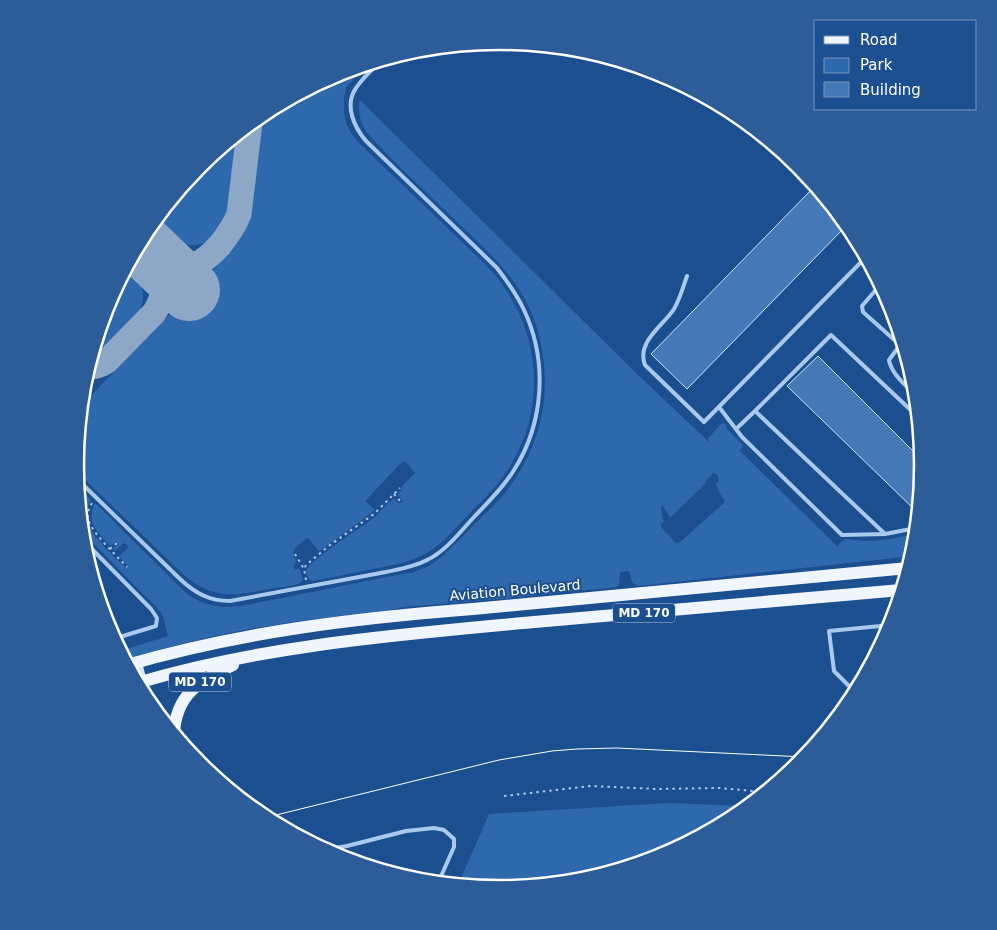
<svg xmlns="http://www.w3.org/2000/svg" width="997" height="930" font-family="'DejaVu Sans',sans-serif">
	<style>
		.green { fill: #2e69ad; fill-rule: evenodd }
		.lines { fill: none; stroke-linecap: round; stroke-linejoin: round }
		.taxiway { stroke: #8da7c7; stroke-width: 25 }
		.runway { stroke: #8da7c7; stroke-width: 62 }
		.building { fill: #4478b7; stroke: #cfe3fa }
		.path { stroke: #a9c9ee; stroke-width: 2; stroke-dasharray: 2.5 4; stroke-linecap: butt }
		.lane { stroke: #a9c9ee; stroke-width: 4 }
		.secondary { stroke: #d6e6fa; stroke-width: 10 }
		.primary { stroke: #f0f6ff; stroke-width: 12 }
		.tram { stroke: #fff; stroke-width: 1 }
		.labels { text-anchor: middle; dominant-baseline: central; stroke-width: 4; stroke-linejoin: round; paint-order: stroke }
		.shield { fill: #1b4f8f; stroke: #bbcadd; stroke-width: 1 }
		.shield-label { font-size: 12px; font-weight: bold; fill: #fff }
		.street-label { font-size: 14px; fill: #fff; stroke: #1b4f8f }
		.rim { fill: none; stroke: #fff; stroke-width: 2.5 }
	</style>
	<rect width="100%" height="100%" fill="#1b4f8f"/>
	<!-- green -->
	<path class="green" d="M 370,63 L 347,86 L 344,97 L 344,112 L 346,123 L 351,133 L 358,142 L 488,267 C 539,322 550,401 510,466 C 499,484 485,498 471,512 C 446,538 435,555 398,564 L 313,581 C 308,579 305,574 307,569 C 309,564 315,561 318,558 C 336,543 356,531 375,517 C 382,511 386,502 395,499 L 399,504 L 403,501 L 398,495 L 402,489 L 401,487 L 415,473 L 407,463 L 403,461 L 365,501 L 375,510 L 320,551 L 318,550 L 308,538 L 306,539 C 297,547 289,549 296,561 L 293,567 L 296,570 L 299,568 L 300,570 L 303,580 L 300,583 C 291,587 279,587 269,589 C 233,596 214,600 184,575 L 75,470 L 75,465 L 81,406 L 233,249 C 242,238 247,226 251,212 L 264,112 L 337,73 Z
		M 360,100 L 636,373 L 708,441 L 709,441 L 708,438 L 722,423 L 725,424 L 727,429 L 743,445 L 740,451 L 837,546 L 844,540 L 847,539 C 870,543 893,540 916,533 L 914,548 L 912,556 L 638,586 C 631,584 631,577 629,571 L 620,572 L 619,584 L 617,587 L 501,599 L 402,607 L 392,610 C 302,619 212,632 125,660 L 120,651 L 168,636 L 162,613 L 81,531 L 77,486 L 91,500 C 88,506 85,512 86,519 C 88,533 116,558 126,568 L 128,566 L 119,556 L 128,548 L 127,545 L 124,543 L 115,551 L 113,549 L 118,545 L 116,542 L 110,546 C 98,532 85,523 95,503 L 186,593 C 205,607 223,609 246,605 L 402,574 L 411,573 L 429,566 L 443,556 L 500,499 C 524,471 540,437 544,400 C 548,357 538,312 511,278 C 497,259 478,242 461,226 C 431,196 397,166 369,135 C 361,125 357,113 360,100 ZM 713,473 L 717,474 L 719,480 L 716,484 L 719,492 L 725,502 L 680,542 L 677,543 L 675,542 L 661,527 L 661,525 L 664,521 L 662,516 L 661,507 L 663,506 L 665,509 L 669,516 L 671,517 L 705,484 C 706,479 710,477 713,473 Z
		M 239,133 C 237,148 235,163 233,179 C 230,204 228,243 194,245 C 175,246 163,237 150,225 L 199,165 Z
		M 129,263 C 141,276 148,295 139,313 C 134,322 125,330 118,337 C 110,345 104,352 92,352 L 107,303 Z
		M 668,803 L 747,806 L 734,817 L 660,857 L 581,881 L 499,889 L 458,885 L 489,814 Z"/>
	<g class="lines">
		<!-- taxiway -->
		<path class="taxiway" d="M 160,262 C 189,271 200,267 220,245 C 228,235 234,227 239,214 L 250,123
			M 88,366 C 95,368 101,365 107,361 L 154,313 C 165,296 166,281 160,262"/>
		<!-- runway -->
		<path class="runway" d="M 139,242 L 189,290"/>
	</g>
	<!-- building -->
	<path class="building" d="M 815,186 L 847,225 L 687,389 L 651,354 Z
		M 818,356 L 922,460 L 922,465 L 918,513 L 787,386 Z"/>
	<g class="lines">
		<!-- path -->
		<path class="path" d="M 394,494 L 401,502
			M 92,503 C 89,508 87,513 88,519 C 91,532 117,556 127,567
			M 110,549 L 117,543
			M 295,554 L 304,569
			M 306,580 L 304,569 L 306,565 L 330,545 L 374,514 L 400,488
			M 504,796 L 591,786 L 658,789 L 719,788 L 765,792"/>
		<!-- lane -->
		<path class="lane" d="M 687,276 C 683,287 680,299 674,309 C 663,326 636,342 645,365 L 704,422 L 866,257
			M 880,285 L 862,306 L 863,312 L 900,345 L 889,360 C 892,375 905,384 915,395
			M 719,407 L 742,437 L 842,535 L 885,534 L 916,528
			M 755,411 L 831,335 L 917,416
			M 736,429 L 755,411 L 885,534
			M 76,478 L 180,579 C 195,593 209,601 230,601 L 386,572 C 400,569 414,567 427,560 C 446,551 460,532 474,517 C 488,502 503,488 514,470 C 544,423 548,361 524,310 C 517,295 507,281 497,268 L 366,141 C 354,127 344,105 356,88 C 363,77 374,68 383,59
			M 82,539 L 151,609 L 157,618 L 156,626 L 113,639
			M 855,692 L 834,671 L 829,631 L 891,625
			M 324,850 L 347,846 L 406,831 L 434,828 L 444,830 L 454,839 L 454,847 L 438,883"/>
		<!-- secondary -->
		<path class="secondary" d="M 137,663 L 148,703"/>
		<!-- primary -->
		<path class="primary" d="M 127,665 C 240,632 356,618 473,609 L 908,568
			M 137,683 C 261,646 394,635 523,623 C 649,612 775,601 901,590
			M 174,735 C 175,695 200,680 233,665"/>
		<!-- tram -->
		<path class="tram" d="M 264,818 L 499,760 L 552,751 L 577,749 L 617,748 L 805,757"/>
	</g>
	<g class="labels">
		<!-- shield labels -->
		<g class="shield">
			<rect x="613" y="603.5" width="62" height="19" rx="4"/>
			<rect x="169" y="672.5" width="62" height="19" rx="4"/>
		</g>
		<g class="shield-label">
			<text x="644" y="613">MD 170</text>
			<text x="200" y="682">MD 170</text>
		</g>
		<!-- street labels -->
		<g class="street-label">
			<text transform="translate(515 590) rotate(-5)">Aviation Boulevard</text>
		</g>
	</g>
	<!-- crop -->
	<path d="M0 0H997V930H0ZM84 465a415 415 0 1 1 830 0a415 415 0 1 1-830 0Z" fill="#2d5d98" fill-rule="evenodd"/>
	<path class="rim" d="M84 465a415 415 0 1 1 830 0a415 415 0 1 1-830 0Z"/>
	<!-- legend -->
	<rect x="814" y="20" width="162" height="90" fill="#1b4f8f" stroke="#7695bc"/>
	<rect x="824" y="36" width="25" height="8" fill="#f0f6ff" stroke="#7695bc"/>
	<text x="860" y="45" font-size="15" fill="#ffffff">Road</text>
	<rect x="824" y="58" width="25" height="15" fill="#2e69ad" stroke="#7695bc"/>
	<text x="860" y="70" font-size="15" fill="#ffffff">Park</text>
	<rect x="824" y="82" width="25" height="15" fill="#4478b7" stroke="#7695bc"/>
	<text x="860" y="95" font-size="15" fill="#ffffff">Building</text>
</svg>
